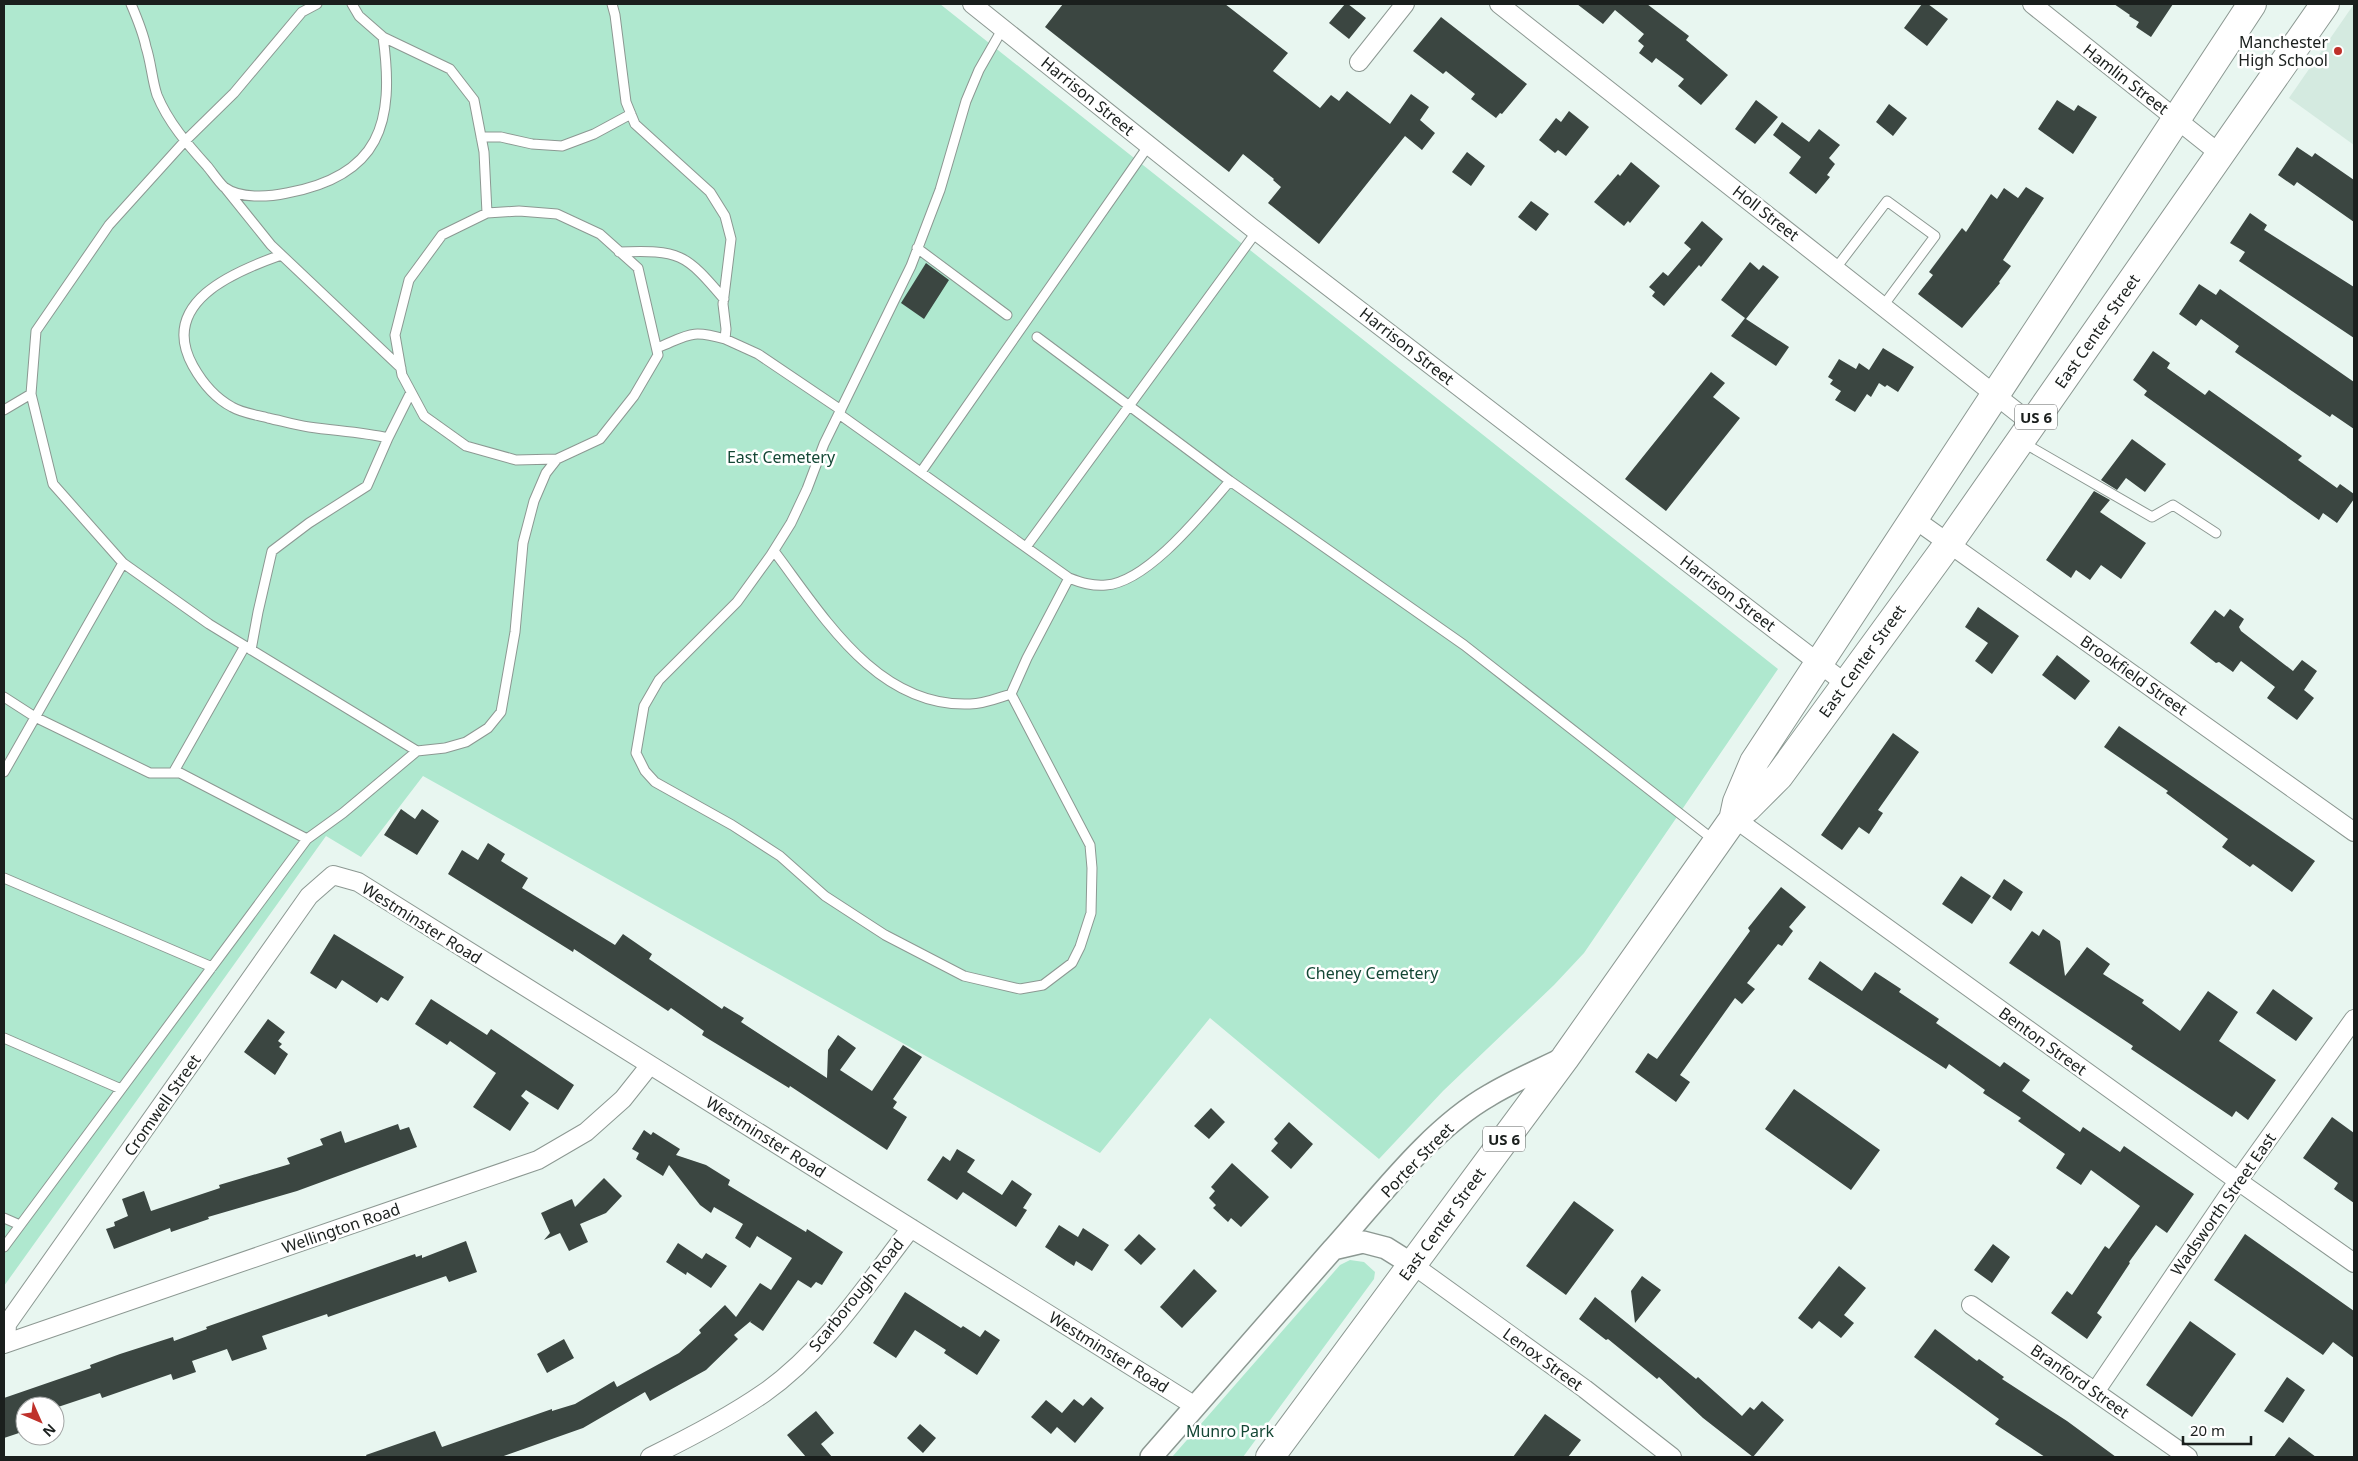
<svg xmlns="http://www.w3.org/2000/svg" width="2358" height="1461" font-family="'Noto Sans',sans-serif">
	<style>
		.built { fill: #d4eae0 }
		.green { fill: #afe8cf }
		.building { fill: #3b4641 }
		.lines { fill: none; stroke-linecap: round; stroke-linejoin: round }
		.service-casing { stroke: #8c9892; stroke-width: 11 }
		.minor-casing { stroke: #8c9892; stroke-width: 20 }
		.tertiary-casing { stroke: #8c9892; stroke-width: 24 }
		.primary-casing { stroke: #8c9892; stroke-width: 30 }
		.service { stroke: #fff; stroke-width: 9 }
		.minor { stroke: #fff; stroke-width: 18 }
		.tertiary { stroke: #fff; stroke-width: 21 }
		.primary { stroke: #fff; stroke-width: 28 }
		.poi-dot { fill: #bf312b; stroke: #fff; stroke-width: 2 }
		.labels { text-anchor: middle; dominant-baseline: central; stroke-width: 5; stroke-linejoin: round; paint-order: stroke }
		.shield { fill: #fff; stroke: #5f6261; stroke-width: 1 }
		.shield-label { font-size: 15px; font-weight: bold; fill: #1a1f1d }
		.poi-label { font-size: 16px; fill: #1a1f1d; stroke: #fff; text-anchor: end }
		.street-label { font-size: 16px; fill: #1a1f1d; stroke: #fff }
		.park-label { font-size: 16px; fill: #144735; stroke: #fff }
	</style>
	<rect width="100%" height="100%" fill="#e8f6f0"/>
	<!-- built -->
	<path class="built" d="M 2354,4 L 2354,145 L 2289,98 Z"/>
	<!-- green -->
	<path class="green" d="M 4,4 L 940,4 L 1778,669 L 1584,953 L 1554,985 L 1443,1091 L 1379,1159 L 1210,1018 L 1100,1153 L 423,776 L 361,857 L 326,836 L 4,1286 Z
		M 1350,1260 L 1364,1262 L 1375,1272 L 1374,1279 L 1243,1457 L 1172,1457 L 1340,1265 Z"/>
	<!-- building -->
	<path class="building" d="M 1063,4 L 1225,4 L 1288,53 L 1273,71 L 1320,108 L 1331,95 L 1339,101 L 1347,91 L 1390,124 L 1411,94 L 1429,107 L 1420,120 L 1435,133 L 1422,150 L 1405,136 L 1319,244 L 1268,203 L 1281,187 L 1273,180 L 1274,179 L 1243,154 L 1229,172 L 1045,27 Z
		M 1345,4 L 1348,4 L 1366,18 L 1349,39 L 1329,23 Z
		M 1577,4 L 1647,4 L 1689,36 L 1686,40 L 1728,75 L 1701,105 L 1678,86 L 1684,79 L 1656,58 L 1652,63 L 1639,53 L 1644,46 L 1638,41 L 1644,34 L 1615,10 L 1603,24 Z
		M 1922,4 L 1928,4 L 1948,19 L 1927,46 L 1904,28 Z
		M 2114,4 L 2173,4 L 2151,37 L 2136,27 L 2139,22 L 2129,16 L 2130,15 Z
		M 1441,17 L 1527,84 L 1502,114 L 1500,113 L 1496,118 L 1471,99 L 1475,94 L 1446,71 L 1443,74 L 1413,51 Z
		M 1756,100 L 1778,117 L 1755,144 L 1735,129 Z
		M 2057,100 L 2074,111 L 2078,105 L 2097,117 L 2073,154 L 2038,129 Z
		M 1889,104 L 1907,118 L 1893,136 L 1876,122 Z
		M 1569,111 L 1589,127 L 1566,156 L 1558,150 L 1555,153 L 1539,140 L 1556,118 L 1561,122 Z
		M 1782,122 L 1809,142 L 1819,129 L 1840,145 L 1829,158 L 1835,164 L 1827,175 L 1830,177 L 1816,194 L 1789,173 L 1801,157 L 1773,135 Z
		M 2297,147 L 2312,157 L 2315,153 L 2354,180 L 2354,222 L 2297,182 L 2294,186 L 2278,175 Z
		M 1467,152 L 1485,166 L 1471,186 L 1452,172 Z
		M 1631,162 L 1660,186 L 1630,223 L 1628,221 L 1624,226 L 1594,202 L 1618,174 L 1620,176 Z
		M 2026,187 L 2044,198 L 2003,260 L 2011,266 L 1999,282 L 2000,283 L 1962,328 L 1918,294 L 1933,275 L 1929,272 L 1962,228 L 1966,232 L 1991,194 L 1997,199 L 2004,188 L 2018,198 Z
		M 1531,201 L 1549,214 L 1536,231 L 1518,217 Z
		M 2250,213 L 2267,225 L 2264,230 L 2354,287 L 2354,338 L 2239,261 L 2245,252 L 2230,243 Z
		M 1702,221 L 1723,239 L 1701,267 L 1699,265 L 1664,306 L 1652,296 L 1655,292 L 1649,287 L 1663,272 L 1668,276 L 1691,249 L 1684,243 Z
		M 1750,262 L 1759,270 L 1763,265 L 1779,277 L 1746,319 L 1789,347 L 1776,366 L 1731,336 L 1745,318 L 1721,300 Z
		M 926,263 L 949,280 L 924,319 L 901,303 Z
		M 2199,284 L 2216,295 L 2220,289 L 2354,382 L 2354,429 L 2332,414 L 2330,417 L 2235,352 L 2239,346 L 2201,319 L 2196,326 L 2179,314 Z
		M 1883,348 L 1914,367 L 1898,392 L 1887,385 L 1885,387 L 1879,383 L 1871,397 L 1867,394 L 1855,412 L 1835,400 L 1841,391 L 1830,384 L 1833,380 L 1828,377 L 1839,359 L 1856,369 L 1859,363 L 1869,370 Z
		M 2153,351 L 2170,363 L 2167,368 L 2205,395 L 2209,390 L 2302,456 L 2298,460 L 2337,488 L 2340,484 L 2354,494 L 2354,499 L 2337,523 L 2323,513 L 2319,520 L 2144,395 L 2147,391 L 2133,380 Z
		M 1711,372 L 1725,383 L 1713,397 L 1740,418 L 1666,511 L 1625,479 Z
		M 2132,439 L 2166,464 L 2145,492 L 2126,478 L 2117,490 L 2101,480 Z
		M 2094,491 L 2110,500 L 2100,512 L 2146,543 L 2121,579 L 2101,565 L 2090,580 L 2076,570 L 2071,578 L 2046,560 Z
		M 1978,607 L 2019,636 L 1992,674 L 1975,661 L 1988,643 L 1965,627 Z
		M 2230,609 L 2244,619 L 2239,627 L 2241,631 L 2293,671 L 2302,660 L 2317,671 L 2304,690 L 2314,698 L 2297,720 L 2267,698 L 2275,687 L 2241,661 L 2233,672 L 2219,662 L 2216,663 L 2190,643 L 2215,610 L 2224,617 Z
		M 2057,655 L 2090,681 L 2075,700 L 2042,675 Z
		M 2119,726 L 2315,861 L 2292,892 L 2253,864 L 2250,867 L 2222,847 L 2228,839 L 2166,793 L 2168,791 L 2104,747 Z
		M 1893,733 L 1919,752 L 1878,810 L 1883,813 L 1869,834 L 1859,827 L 1842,850 L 1821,835 Z
		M 401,809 L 415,819 L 422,809 L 439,821 L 417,855 L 384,835 Z
		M 488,843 L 505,854 L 501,861 L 528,878 L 522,888 L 615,945 L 623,934 L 652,954 L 649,959 L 722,1009 L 724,1006 L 744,1018 L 741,1022 L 827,1078 L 828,1050 L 838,1035 L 856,1048 L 840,1070 L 872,1091 L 903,1045 L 922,1057 L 893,1099 L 897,1102 L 893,1108 L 907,1117 L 887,1150 L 790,1086 L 789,1088 L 702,1035 L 704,1031 L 671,1008 L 668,1011 L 574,949 L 573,952 L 448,874 L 462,850 L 478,860 Z
		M 1961,876 L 1991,896 L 1972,924 L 1942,904 Z
		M 2004,879 L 2023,892 L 2011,911 L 1992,898 Z
		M 1781,887 L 1806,907 L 1789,927 L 1793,931 L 1782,946 L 1778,944 L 1747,983 L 1755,989 L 1742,1004 L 1735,998 L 1680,1075 L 1690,1082 L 1676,1102 L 1635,1072 L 1648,1053 L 1657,1059 L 1750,931 L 1748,928 Z
		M 2043,929 L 2060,941 L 2065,976 L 2087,947 L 2110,964 L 2103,974 L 2144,1000 L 2142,1003 L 2180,1031 L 2208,991 L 2238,1012 L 2219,1041 L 2276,1080 L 2248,1120 L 2236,1111 L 2232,1117 L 2131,1049 L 2133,1046 L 2009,963 L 2032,931 L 2039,936 Z
		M 334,934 L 404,977 L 388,1001 L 381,997 L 377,1003 L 342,980 L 336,989 L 310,973 Z
		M 1820,961 L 1862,991 L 1875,972 L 1901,989 L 1899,992 L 1939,1019 L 1936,1023 L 2000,1067 L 2004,1062 L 2030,1080 L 2022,1091 L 2080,1132 L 2083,1127 L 2120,1152 L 2124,1146 L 2194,1194 L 2167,1233 L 2156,1225 L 2129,1262 L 2130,1263 L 2097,1313 L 2102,1317 L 2087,1339 L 2051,1313 L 2067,1291 L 2072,1295 L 2105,1246 L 2109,1249 L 2140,1206 L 2091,1170 L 2081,1185 L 2056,1168 L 2065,1154 L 2018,1121 L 2021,1118 L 1983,1093 L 1985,1090 L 1949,1064 L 1946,1069 L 1808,979 Z
		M 2273,989 L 2313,1018 L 2296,1041 L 2256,1013 Z
		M 431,999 L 487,1035 L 491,1029 L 574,1085 L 558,1110 L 526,1090 L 521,1096 L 529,1103 L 510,1131 L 473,1107 L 496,1073 L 450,1041 L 447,1045 L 415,1024 Z
		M 268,1019 L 285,1032 L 278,1041 L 282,1044 L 279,1047 L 288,1054 L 275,1075 L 244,1052 Z
		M 1794,1089 L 1880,1150 L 1851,1190 L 1765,1129 Z
		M 1211,1108 L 1225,1122 L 1209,1139 L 1194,1126 Z
		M 2332,1117 L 2354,1133 L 2354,1203 L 2334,1189 L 2338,1183 L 2303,1158 Z
		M 1289,1122 L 1313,1144 L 1291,1169 L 1271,1151 L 1278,1143 L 1274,1139 Z
		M 398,1124 L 400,1130 L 409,1127 L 417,1147 L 297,1191 L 208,1217 L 209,1219 L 171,1232 L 170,1228 L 114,1249 L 106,1229 L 115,1226 L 114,1222 L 128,1216 L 122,1199 L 144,1191 L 151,1211 L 220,1188 L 219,1185 L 290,1164 L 287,1158 L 323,1145 L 320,1139 L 341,1131 L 345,1143 Z
		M 644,1130 L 651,1135 L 653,1132 L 680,1149 L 676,1155 L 706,1165 L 730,1180 L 728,1185 L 806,1232 L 807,1229 L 843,1252 L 822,1285 L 816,1282 L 811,1288 L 798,1280 L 763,1331 L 750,1322 L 752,1320 L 734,1335 L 738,1339 L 706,1370 L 650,1401 L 645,1392 L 583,1428 L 501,1457 L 367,1457 L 366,1455 L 435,1431 L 442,1447 L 552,1409 L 552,1411 L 575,1404 L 614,1381 L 617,1387 L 679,1353 L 701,1333 L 699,1330 L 725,1305 L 736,1317 L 760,1283 L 771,1290 L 792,1258 L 757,1236 L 750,1248 L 735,1238 L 743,1224 L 714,1207 L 711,1213 L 700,1205 L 669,1165 L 663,1176 L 636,1159 L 639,1153 L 632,1149 Z
		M 957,1149 L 975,1160 L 967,1172 L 1002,1195 L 1012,1180 L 1032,1194 L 1023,1208 L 1027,1210 L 1016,1227 L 963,1192 L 957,1200 L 927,1180 L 943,1156 L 950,1161 Z
		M 1232,1163 L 1269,1197 L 1241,1227 L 1231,1218 L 1228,1222 L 1213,1208 L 1216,1205 L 1209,1198 L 1215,1191 L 1211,1187 Z
		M 604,1178 L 622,1196 L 606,1213 L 580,1224 L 588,1242 L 569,1251 L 560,1233 L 544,1240 L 550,1233 L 541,1213 L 572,1199 L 575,1207 Z
		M 1574,1201 L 1614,1230 L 1566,1295 L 1526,1266 Z
		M 1059,1225 L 1078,1237 L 1083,1228 L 1109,1245 L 1092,1271 L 1076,1261 L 1074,1266 L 1045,1247 Z
		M 1139,1234 L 1156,1249 L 1141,1265 L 1124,1250 Z
		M 2245,1234 L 2354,1311 L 2354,1358 L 2333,1342 L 2323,1355 L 2214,1280 Z
		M 466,1241 L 477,1272 L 449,1282 L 446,1276 L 328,1317 L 327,1314 L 262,1336 L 267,1349 L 232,1361 L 227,1349 L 192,1361 L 196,1372 L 173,1380 L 171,1374 L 102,1398 L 100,1393 L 55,1408 L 55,1406 L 25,1406 L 25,1431 L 4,1438 L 4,1398 L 91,1368 L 90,1365 L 120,1354 L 173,1337 L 174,1341 L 207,1329 L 206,1327 L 415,1254 L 416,1257 L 422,1255 L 422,1258 Z
		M 678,1243 L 702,1259 L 706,1253 L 727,1266 L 711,1288 L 687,1272 L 686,1275 L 666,1262 Z
		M 1993,1244 L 2010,1257 L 1992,1283 L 1974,1270 Z
		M 1839,1266 L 1866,1288 L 1844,1315 L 1854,1323 L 1841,1338 L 1819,1321 L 1812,1329 L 1798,1318 Z
		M 1194,1269 L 1217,1291 L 1182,1328 L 1160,1307 Z
		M 1642,1276 L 1661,1290 L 1635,1323 L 1631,1291 Z
		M 905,1292 L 961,1328 L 963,1326 L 980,1337 L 985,1330 L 1000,1340 L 977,1375 L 944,1353 L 946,1350 L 915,1330 L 896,1358 L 873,1343 Z
		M 1595,1297 L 1696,1379 L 1698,1377 L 1742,1416 L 1750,1407 L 1754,1410 L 1762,1401 L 1784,1420 L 1753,1457 L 1703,1418 L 1659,1377 L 1657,1379 L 1608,1339 L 1606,1340 L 1579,1319 Z
		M 2190,1321 L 2236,1354 L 2192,1417 L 2146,1385 Z
		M 1935,1329 L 1977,1361 L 1979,1359 L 2004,1377 L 2002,1379 L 2067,1421 L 2116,1457 L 2045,1457 L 1995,1424 L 1999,1419 L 1914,1357 Z
		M 564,1339 L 574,1358 L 547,1373 L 537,1354 Z
		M 2287,1377 L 2305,1390 L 2283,1423 L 2264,1411 Z
		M 1091,1397 L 1104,1408 L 1075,1443 L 1057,1427 L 1051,1434 L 1031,1417 L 1046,1400 L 1062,1413 L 1074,1399 L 1083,1406 Z
		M 816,1411 L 834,1433 L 821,1444 L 832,1457 L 806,1457 L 787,1435 Z
		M 1545,1414 L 1581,1440 L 1568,1457 L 1513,1457 Z
		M 920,1424 L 936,1438 L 923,1453 L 907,1438 Z
		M 2289,1437 L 2316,1457 L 2274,1457 Z"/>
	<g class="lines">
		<defs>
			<path id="service" d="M 131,4 C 137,18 143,32 146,47 C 151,62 152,80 157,95 C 168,122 188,145 207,166 C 212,172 218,181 224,187 C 240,199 268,197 287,193 C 380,176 395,123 383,37
				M 317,4 L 302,12 L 234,93 L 184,142 L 109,225 L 36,331 L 31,394 L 53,484 L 123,563 L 209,624 L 417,751
				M 352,4 L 359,16 L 383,37 L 450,69 L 474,100 L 484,152 L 487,213
				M 612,4 L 615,15 L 626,102 L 635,124 L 710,192 L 725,216 L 731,239 L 723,304 L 726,329 L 725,339 C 690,329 689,335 657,348
				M 481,137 L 501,137 L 532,144 L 562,146 L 594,134 L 631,114
				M 226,189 L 271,245 L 401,368
				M 519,211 L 557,214 L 600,234 L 638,268 L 658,355 L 634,396 L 600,439 L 557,459 L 516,460 L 466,446 L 424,416 L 402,375 L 395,335 L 409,280 L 442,235 L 487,213 Z
				M 917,248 L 1007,315
				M 619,252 C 680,250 685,253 724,299
				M 281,255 C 233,272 158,303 193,366 C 202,382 215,398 232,407 C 242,413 257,415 268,418 C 282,421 295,425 309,427 C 336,431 362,432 388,438 L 411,392
				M 1836,268 L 1887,201 L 1935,236 L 1883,306
				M 1037,337 L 1230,481 L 1464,645 L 1715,841
				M 725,339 L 758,354 L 841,410
				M 4,410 L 31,394
				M 839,414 L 1069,578 L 1027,658 L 1011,694 L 1090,845 L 1092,868 L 1091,913 L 1080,947 L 1072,963 L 1043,985 L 1020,989 L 964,976 L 885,935 L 825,896 L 780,856 L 732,825 L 655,782 L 645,771 L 636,753 L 644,706 L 659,680 L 737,602 L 771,555 L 791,523 L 807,489 L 824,444 L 911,266 L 940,190 L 966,101 L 979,70 L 1003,28
				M 2022,442 L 2152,517 L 2173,505 L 2216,533
				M 921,472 L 1149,145
				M 1026,547 L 1257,231
				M 774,551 C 823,616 877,708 970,704 C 984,704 998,698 1011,694
				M 1069,578 C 1082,583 1092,586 1106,585 C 1148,582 1203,512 1230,481
				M 251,650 L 258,612 L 272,551 L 309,523 L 367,486 L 388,438
				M 4,697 L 35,717 L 150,773 L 180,773 L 307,839
				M 4,772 L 123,563
				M 173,773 L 245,646
				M 4,878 L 212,967
				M 4,1038 L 121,1089
				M 4,1218 L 20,1225
				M 4,1247 L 307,839 L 343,813 L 417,751 L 445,748 L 466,742 L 488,728 L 501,712 L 515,632 L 523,543 L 534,501 L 546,473 L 557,459"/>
			<path id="minor" d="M 972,4 L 1251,227 L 1846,684
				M 1499,4 L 2032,424
				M 2032,4 L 2220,154
				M 1359,62 L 1405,4
				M 1913,518 L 2354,832
				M 1734,818 L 2238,1181 L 2354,1263
				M 1413,1265 L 1585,1389 L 1672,1457
				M 1971,1305 L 2188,1457
				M 6,1343 L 7,1324 L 309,896 L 333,875 L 358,882 L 1195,1406
				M 4,1344 L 538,1160 L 586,1132 L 623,1099 L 650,1065
				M 2095,1392 L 2238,1181 L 2354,1019
				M 650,1457 C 689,1438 728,1418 764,1393 C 824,1351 866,1286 911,1228"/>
			<path id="tertiary" d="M 1333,1249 C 1379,1198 1430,1129 1490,1095 C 1513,1081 1540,1070 1564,1058
				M 1151,1457 L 1333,1249 L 1363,1242 L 1386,1248 L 1413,1265"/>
			<path id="primary" d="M 1734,816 L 1737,802 L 1754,762 L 2252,4
				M 1270,1457 L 1565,1058 L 1734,818 L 1747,808 L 1779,776 L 1949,543 L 2325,4"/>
		</defs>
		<!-- service casing -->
		<use href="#service" class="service-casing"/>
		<!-- minor casing -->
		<use href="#minor" class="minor-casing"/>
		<!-- tertiary casing -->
		<use href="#tertiary" class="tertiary-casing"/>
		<!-- primary casing -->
		<use href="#primary" class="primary-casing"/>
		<!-- service -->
		<use href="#service" class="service"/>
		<!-- minor -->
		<use href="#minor" class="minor"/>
		<!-- tertiary -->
		<use href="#tertiary" class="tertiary"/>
		<!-- primary -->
		<use href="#primary" class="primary"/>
	</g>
	<!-- markers -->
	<circle class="poi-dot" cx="2338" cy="51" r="5"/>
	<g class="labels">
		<!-- shield labels -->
		<g class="shield">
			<rect x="2015" y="404.5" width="42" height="25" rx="4"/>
			<rect x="1483" y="1126.5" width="42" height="25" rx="4"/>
		</g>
		<g class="shield-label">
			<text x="2036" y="417">US 6</text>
			<text x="1504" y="1139">US 6</text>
		</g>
		<!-- poi labels -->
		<g class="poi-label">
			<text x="2328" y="42">Manchester<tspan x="2328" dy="18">High School</tspan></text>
		</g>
		<!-- street labels -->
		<g class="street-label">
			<text transform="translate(2126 79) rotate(38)">Hamlin Street</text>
			<text transform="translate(1088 96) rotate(39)">Harrison Street</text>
			<text transform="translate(1766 213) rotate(38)">Holl Street</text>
			<text transform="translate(2097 331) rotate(-55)">East Center Street</text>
			<text transform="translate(1407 346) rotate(38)">Harrison Street</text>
			<text transform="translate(1728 593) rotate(37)">Harrison Street</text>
			<text transform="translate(1862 661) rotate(-54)">East Center Street</text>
			<text transform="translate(2134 675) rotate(35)">Brookfield Street</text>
			<text transform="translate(422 923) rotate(32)">Westminster Road</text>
			<text transform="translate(2043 1041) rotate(36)">Benton Street</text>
			<text transform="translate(162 1105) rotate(-55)">Cromwell Street</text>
			<text transform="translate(766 1137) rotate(32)">Westminster Road</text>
			<text transform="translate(1417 1160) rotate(-46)">Porter Street</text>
			<text transform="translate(2223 1204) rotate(-55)">Wadsworth Street East</text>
			<text transform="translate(1442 1224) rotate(-54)">East Center Street</text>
			<text transform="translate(341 1228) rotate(-19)">Wellington Road</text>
			<text transform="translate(856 1295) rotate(-51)">Scarborough Road</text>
			<text transform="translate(1109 1352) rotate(32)">Westminster Road</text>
			<text transform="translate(1543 1359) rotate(36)">Lenox Street</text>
			<text transform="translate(2080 1381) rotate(35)">Branford Street</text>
		</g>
		<!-- park labels -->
		<g class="park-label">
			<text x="781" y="457">East Cemetery</text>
			<text x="1372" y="973">Cheney Cemetery</text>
			<text x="1230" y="1431">Munro Park</text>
		</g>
	</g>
	<!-- border -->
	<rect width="2358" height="1461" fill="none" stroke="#1a1f1d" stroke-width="10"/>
	<!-- north arrow -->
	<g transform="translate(40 1421) rotate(135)"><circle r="24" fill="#ffffff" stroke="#a3a5a5"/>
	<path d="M0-4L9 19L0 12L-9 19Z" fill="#bf312b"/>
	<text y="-8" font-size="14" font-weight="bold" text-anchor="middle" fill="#1a1f1d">N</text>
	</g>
	<!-- scale -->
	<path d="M2183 1436v8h68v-8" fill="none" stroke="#1a1f1d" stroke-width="2.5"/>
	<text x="2190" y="1436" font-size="15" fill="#1a1f1d" stroke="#ffffff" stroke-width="4" paint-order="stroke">20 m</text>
</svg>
